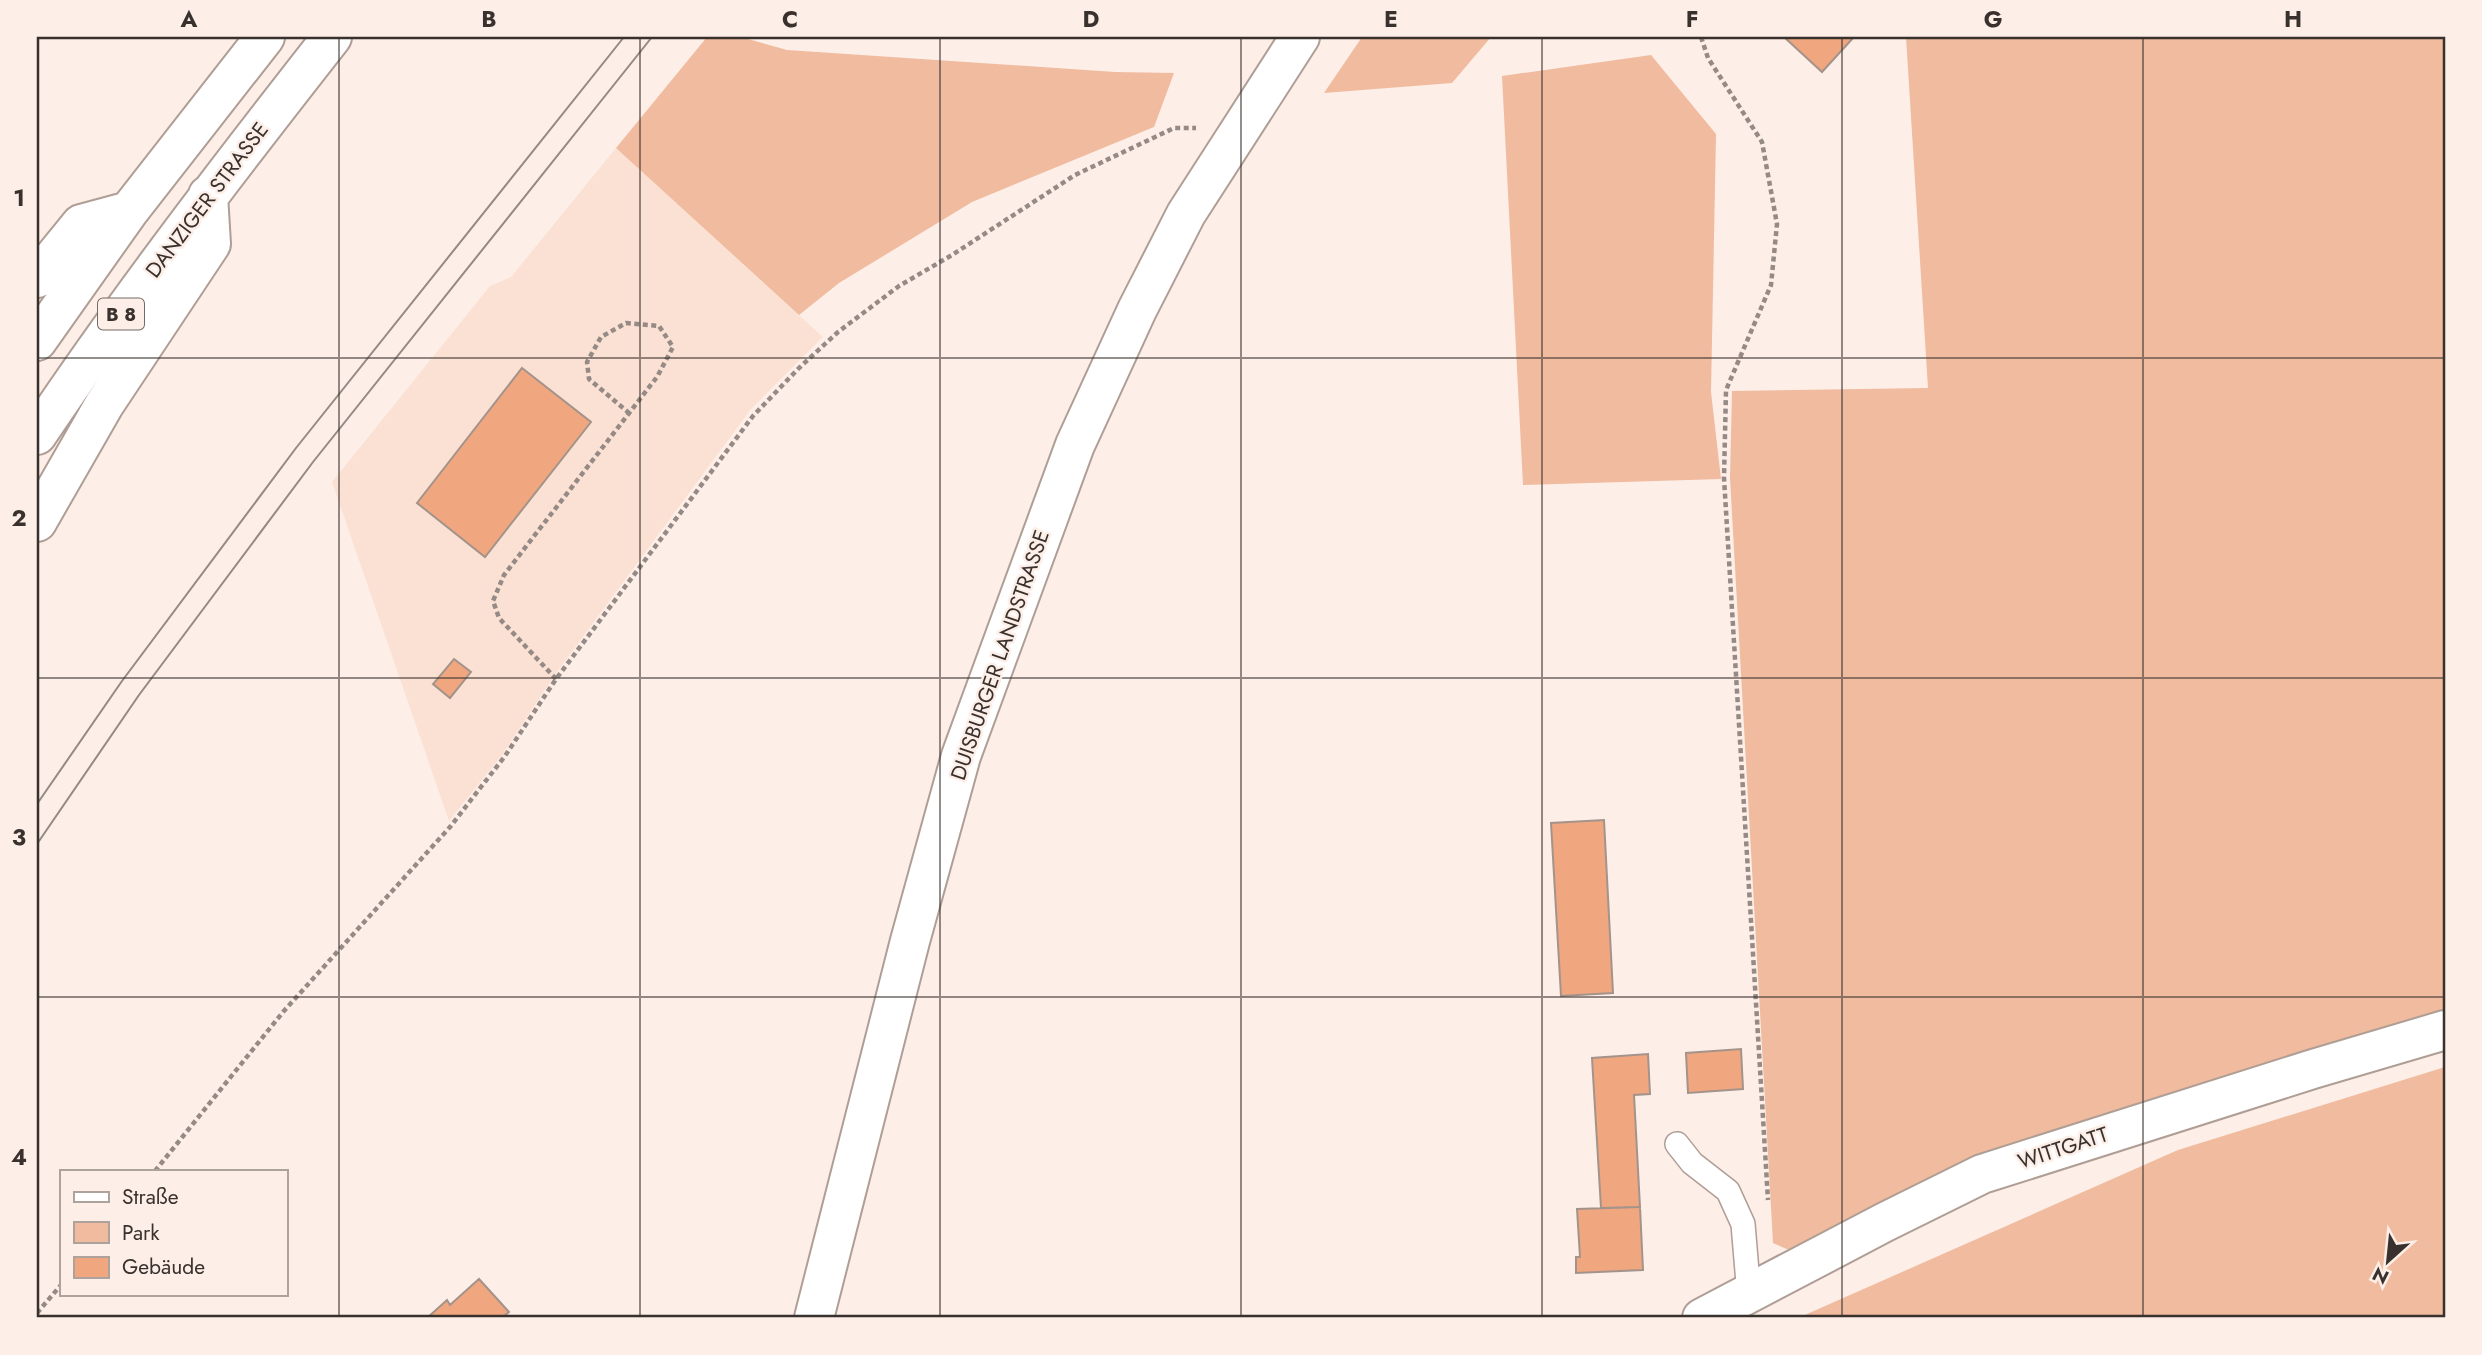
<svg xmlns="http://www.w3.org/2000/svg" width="2482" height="1355" font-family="Jost,sans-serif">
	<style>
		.built { fill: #fbe1d3 }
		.green { fill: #f0bb9e }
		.building { fill: #f0a780; stroke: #a4938a; stroke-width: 2 }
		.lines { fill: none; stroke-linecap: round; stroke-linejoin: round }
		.service-casing { stroke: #af9e95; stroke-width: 26 }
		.minor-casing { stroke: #af9e95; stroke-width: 42 }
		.secondary-casing { stroke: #af9e95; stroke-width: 42 }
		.trunk-casing { stroke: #af9e95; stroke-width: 42 }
		.path { stroke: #958a85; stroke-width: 4.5; stroke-dasharray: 5 3.5; stroke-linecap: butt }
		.service { stroke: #fff; stroke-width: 23 }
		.minor { stroke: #fff; stroke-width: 38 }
		.secondary { stroke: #fff; stroke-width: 38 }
		.trunk { stroke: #fff; stroke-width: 38 }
		.tram { stroke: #948984; stroke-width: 2 }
		.grid { fill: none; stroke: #38312d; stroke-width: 2; stroke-opacity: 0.55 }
		.labels { text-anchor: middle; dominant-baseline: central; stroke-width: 5; stroke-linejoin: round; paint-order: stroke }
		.shield { fill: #fdeee7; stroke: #736a65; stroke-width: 2 }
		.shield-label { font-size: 19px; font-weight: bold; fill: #38312d }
		.street-label { font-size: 21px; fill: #38312d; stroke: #fdeee7 }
		.neatline { fill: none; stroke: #38312d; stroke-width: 2.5 }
		.grid-label { font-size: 23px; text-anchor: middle; font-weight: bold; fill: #38312d }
	</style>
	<rect width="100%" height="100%" fill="#fdeee7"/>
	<!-- built -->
	<path class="built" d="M 616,148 L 823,337 L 751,409 L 554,676 L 502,755 L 449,821 L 332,482 L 490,286 L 511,277 Z"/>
	<!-- green -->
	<path class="green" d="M 707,37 L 741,37 L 787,50 L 1115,72 L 1174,73 L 1154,127 L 972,202 L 839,283 L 799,315 L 616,148 Z
		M 1362,37 L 1491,37 L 1452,83 L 1324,93 Z
		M 1906,37 L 2445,37 L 2445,1023 L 1805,1257 L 1773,1243 L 1730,478 L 1732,391 L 1928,388 Z
		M 1651,55 L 1716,134 L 1711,392 L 1721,479 L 1523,485 L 1502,76 Z
		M 2445,1067 L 2445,1318 L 1798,1318 L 2178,1150 Z"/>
	<!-- building -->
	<path class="building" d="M 1784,37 L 1854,37 L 1822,72 Z
		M 522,368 L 591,422 L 485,557 L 417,503 Z
		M 454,659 L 471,672 L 450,698 L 433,684 Z
		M 1604,820 L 1613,993 L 1561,996 L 1551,823 Z
		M 1741,1049 L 1743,1089 L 1688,1093 L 1686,1053 Z
		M 1648,1054 L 1650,1094 L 1634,1095 L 1640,1207 L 1601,1208 L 1592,1058 Z
		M 1640,1207 L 1643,1270 L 1576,1273 L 1576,1257 L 1580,1257 L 1577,1209 Z
		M 479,1279 L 509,1312 L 502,1318 L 427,1318 L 447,1300 L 450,1305 Z"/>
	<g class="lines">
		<defs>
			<path id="service" d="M 1677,1144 L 1692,1163 L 1728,1191 L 1743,1224 L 1749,1295"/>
			<path id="minor" d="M 1702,1318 L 1885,1222 L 1982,1174 L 2313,1069 L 2445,1030"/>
			<path id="secondary" d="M 814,1318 L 910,941 L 961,756 L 1075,445 L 1137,310 L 1186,214 L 1300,37"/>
			<path id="trunk" d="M 37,278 L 81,224 L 129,211
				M 37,341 L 129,211 L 265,37
				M 37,435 C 129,298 230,167 332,37
				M 37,522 L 104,405 L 211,244 L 208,195"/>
		</defs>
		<!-- service casing -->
		<use href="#service" class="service-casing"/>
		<!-- minor casing -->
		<use href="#minor" class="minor-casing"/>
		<!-- secondary casing -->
		<use href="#secondary" class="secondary-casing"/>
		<!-- trunk casing -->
		<use href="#trunk" class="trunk-casing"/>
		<!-- path -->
		<path class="path" d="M 1701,37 L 1708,58 L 1762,142 L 1777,224 L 1771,285 L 1726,390 L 1724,478 L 1768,1200
			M 556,679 L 499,618 L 493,601 L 504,575 L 657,377 L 673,347 L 659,326 L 626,323 L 601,337 L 587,362 L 589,379 L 629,413
			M 155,1171 L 283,1012 L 450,827 L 505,756 L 556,679 L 753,416 L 799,368 L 838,332 L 899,286 L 952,255 L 1075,175 L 1174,128 L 1196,128
			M 37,1313 L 61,1285"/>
		<!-- service -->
		<use href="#service" class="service"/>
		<!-- minor -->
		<use href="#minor" class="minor"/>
		<!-- secondary -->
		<use href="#secondary" class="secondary"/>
		<!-- trunk -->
		<use href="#trunk" class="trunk"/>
		<!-- tram -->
		<path class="tram" d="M 37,804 L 122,681 L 296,448 L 624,37
			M 37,844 L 139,695 L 313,462 L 652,37"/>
	</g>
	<!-- grid -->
	<path class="grid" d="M 339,37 L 339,1318M 640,37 L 640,1318M 940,37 L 940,1318M 1241,37 L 1241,1318M 1542,37 L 1542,1318M 1842,37 L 1842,1318M 2143,37 L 2143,1318M 37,358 L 2445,358M 37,678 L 2445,678M 37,997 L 2445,997"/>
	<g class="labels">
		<!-- shield labels -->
		<rect class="shield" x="98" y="298.5" width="46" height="31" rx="5"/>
		<g class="shield-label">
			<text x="121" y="314">B 8</text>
		</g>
		<!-- street labels -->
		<g class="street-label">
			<text transform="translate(207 200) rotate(-53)">DANZIGER STRASSE</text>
			<text transform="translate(1000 655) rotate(-71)">DUISBURGER LANDSTRASSE</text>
			<text transform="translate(2063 1148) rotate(-18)">WITTGATT</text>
		</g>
	</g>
	<!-- border -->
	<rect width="2482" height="1355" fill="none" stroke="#fdeee7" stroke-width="77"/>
	<!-- legend -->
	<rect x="60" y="1170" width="228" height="126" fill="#fdeee7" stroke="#aea29d" stroke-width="2"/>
	<rect x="74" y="1192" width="35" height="10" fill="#ffffff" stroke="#aea29d" stroke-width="2"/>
	<text x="122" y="1204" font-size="21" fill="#38312d">Straße</text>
	<rect x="74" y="1222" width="35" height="21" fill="#f0bb9e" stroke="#aea29d" stroke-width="2"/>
	<text x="122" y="1240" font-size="21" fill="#38312d">Park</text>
	<rect x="74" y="1257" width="35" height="21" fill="#f0a780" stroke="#aea29d" stroke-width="2"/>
	<text x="122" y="1274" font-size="21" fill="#38312d">Gebäude</text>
	<!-- north arrow -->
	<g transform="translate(2388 1261) rotate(207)" stroke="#fdeee7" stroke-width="5" paint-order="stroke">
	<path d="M0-5L12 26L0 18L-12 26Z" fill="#38312d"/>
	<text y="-10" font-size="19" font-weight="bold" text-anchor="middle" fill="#38312d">N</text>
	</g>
	<rect x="38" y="38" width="2406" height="1278" class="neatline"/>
	<g class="grid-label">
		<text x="189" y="27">A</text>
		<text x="489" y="27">B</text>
		<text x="790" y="27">C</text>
		<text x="1091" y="27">D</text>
		<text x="1391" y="27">E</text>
		<text x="1692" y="27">F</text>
		<text x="1993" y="27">G</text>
		<text x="2293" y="27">H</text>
		<text x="19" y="206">1</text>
		<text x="19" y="526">2</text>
		<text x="19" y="845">3</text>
		<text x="19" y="1165">4</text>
	</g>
</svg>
